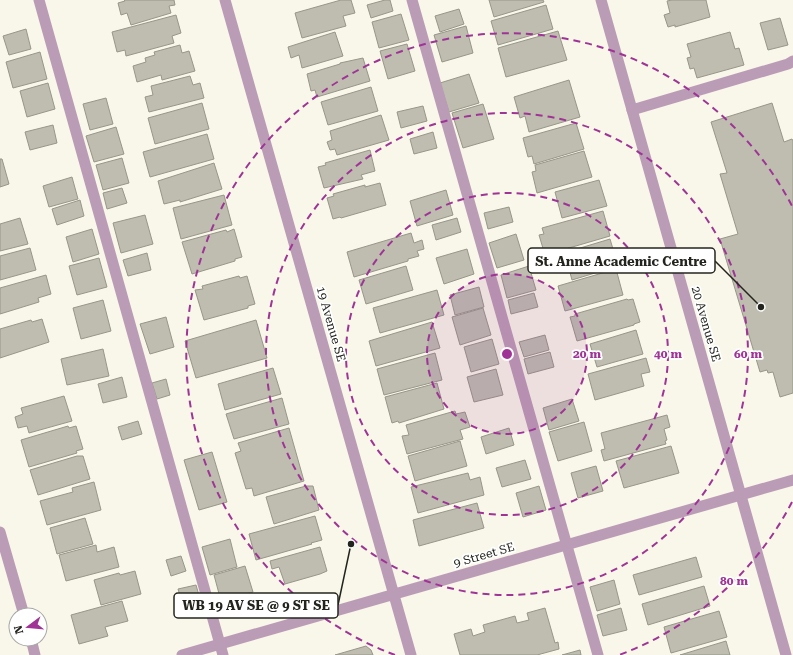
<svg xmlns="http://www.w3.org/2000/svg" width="793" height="655" font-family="'Roboto Serif',serif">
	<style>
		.building { fill: #bebdb0; stroke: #979689 }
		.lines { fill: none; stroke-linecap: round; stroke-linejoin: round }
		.service { stroke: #bb9cb6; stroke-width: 11 }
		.minor { stroke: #bb9cb6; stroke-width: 11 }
		.ring { fill: none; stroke: #9f3496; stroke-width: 2; stroke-dasharray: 7 5 }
		.labels { text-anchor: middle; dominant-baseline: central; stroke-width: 3.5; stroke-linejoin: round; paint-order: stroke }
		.street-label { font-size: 12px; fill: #24241f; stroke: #fff }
		.centre { fill: #9f3496; stroke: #fff; stroke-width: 2 }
		.ring-label { font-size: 12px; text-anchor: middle; font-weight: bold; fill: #9f3496; stroke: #fff; stroke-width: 3.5; stroke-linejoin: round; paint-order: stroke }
		.leader { fill: none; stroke: #24241f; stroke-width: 1.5 }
		.callout-dot { fill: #24241f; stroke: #fff; stroke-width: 1.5 }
		.callout { fill: #fff; stroke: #24241f; stroke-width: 1.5 }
		.callout-label { font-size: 13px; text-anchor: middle; font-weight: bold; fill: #24241f }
	</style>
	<rect width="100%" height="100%" fill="#f8f7e9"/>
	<!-- building -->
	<path class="building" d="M 124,0 L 174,0 L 175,5 L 169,6 L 171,13 L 131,25 L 127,13 L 121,15 L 118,3 L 125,1 Z
		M 341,0 L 351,0 L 355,13 L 343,16 L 346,26 L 302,38 L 295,13 Z
		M 385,0 L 390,0 L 393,11 L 371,18 L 367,5 Z
		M 489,0 L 543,0 L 544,2 L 494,17 Z
		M 672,0 L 706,0 L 710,17 L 675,27 L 675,25 L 668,27 L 664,15 L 670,13 L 667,1 Z
		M 546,5 L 553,29 L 498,45 L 491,21 Z
		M 459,9 L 464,24 L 440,32 L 435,16 Z
		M 401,14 L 409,40 L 379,48 L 372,22 Z
		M 176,15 L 181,33 L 172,36 L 174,43 L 126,56 L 125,50 L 117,52 L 112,32 Z
		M 780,18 L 788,45 L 768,50 L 760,23 Z
		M 466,26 L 473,53 L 442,62 L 434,35 Z
		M 26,29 L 31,49 L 9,55 L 3,36 Z
		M 558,31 L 567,60 L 506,77 L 498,48 Z
		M 335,32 L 343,56 L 302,68 L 299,55 L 291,58 L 288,47 Z
		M 730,32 L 735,49 L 739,48 L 744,65 L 697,78 L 694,68 L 690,69 L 687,58 L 691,57 L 687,44 Z
		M 407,44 L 415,71 L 388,79 L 380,51 Z
		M 180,45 L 182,53 L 189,51 L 195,71 L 162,80 L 161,75 L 137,82 L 133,66 L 146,62 L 145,58 L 155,55 L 154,52 Z
		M 40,52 L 47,79 L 13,88 L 6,62 Z
		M 363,58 L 370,81 L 317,97 L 315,90 L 311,91 L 307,74 L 340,64 L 340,63 Z
		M 469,74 L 479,103 L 449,112 L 440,83 Z
		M 190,76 L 193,85 L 200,83 L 204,98 L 149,112 L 145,97 L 153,95 L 151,86 Z
		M 569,80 L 580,117 L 529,132 L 525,116 L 520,118 L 514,97 Z
		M 48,83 L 55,109 L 27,117 L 20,91 Z
		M 371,87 L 378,111 L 328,125 L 321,102 Z
		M 106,98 L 113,124 L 90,130 L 83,104 Z
		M 202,103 L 209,129 L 155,144 L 148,118 Z
		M 772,103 L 784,142 L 792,139 L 793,141 L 793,393 L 780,397 L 773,372 L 768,373 L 767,370 L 760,372 L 720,239 L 738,234 L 720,174 L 727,173 L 711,122 Z
		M 483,104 L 494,139 L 463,148 L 452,113 Z
		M 423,106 L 427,121 L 401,128 L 397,112 Z
		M 381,115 L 389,140 L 337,155 L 335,149 L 330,150 L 327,142 L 332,140 L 330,131 Z
		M 576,123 L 584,149 L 534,164 L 532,156 L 528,157 L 523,138 Z
		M 53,125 L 57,143 L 30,150 L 25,132 Z
		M 116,127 L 124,154 L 94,162 L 86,136 Z
		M 433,132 L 437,148 L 414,154 L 410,139 Z
		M 207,134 L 214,159 L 150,177 L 143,152 Z
		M 370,150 L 375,171 L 361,175 L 363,179 L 324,188 L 318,167 L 326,165 L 325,163 Z
		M 584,151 L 592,177 L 537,193 L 532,172 L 536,171 L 535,165 Z
		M 122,158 L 129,183 L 103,190 L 96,165 Z
		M 0,159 L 2,159 L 9,184 L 0,187 Z
		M 214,163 L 222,189 L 180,202 L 180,200 L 164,204 L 158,181 Z
		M 72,177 L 78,199 L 49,207 L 43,186 Z
		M 599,180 L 607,206 L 562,218 L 555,192 Z
		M 380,183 L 386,205 L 341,218 L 340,217 L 333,219 L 327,198 L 334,196 L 333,194 L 365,185 L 365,187 Z
		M 122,188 L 127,203 L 107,209 L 103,193 Z
		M 446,190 L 453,215 L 417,226 L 410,201 Z
		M 224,195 L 232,225 L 181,239 L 173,208 Z
		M 80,200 L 84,216 L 57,225 L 52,209 Z
		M 509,207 L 513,222 L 488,229 L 484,213 Z
		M 603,211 L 610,236 L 545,255 L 539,235 L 544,234 L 542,228 Z
		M 145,215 L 153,244 L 121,253 L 113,223 Z
		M 20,218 L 28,244 L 0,251 L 0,224 Z
		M 457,218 L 461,232 L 436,240 L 432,225 Z
		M 92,229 L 99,254 L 73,262 L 66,237 Z
		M 234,229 L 242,257 L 235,259 L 235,261 L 192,274 L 182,242 L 226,230 L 227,232 Z
		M 411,233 L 414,243 L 422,240 L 424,249 L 417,251 L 419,256 L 408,259 L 408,261 L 354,277 L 347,252 Z
		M 516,234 L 524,260 L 497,268 L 489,243 Z
		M 610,239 L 618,266 L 572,280 L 569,269 L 561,271 L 557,255 Z
		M 30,248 L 36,270 L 0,280 L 0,256 Z
		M 467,249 L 474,274 L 444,284 L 436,258 Z
		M 147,253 L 151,270 L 128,276 L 123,260 Z
		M 99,258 L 107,287 L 77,295 L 69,266 Z
		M 406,266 L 413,290 L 366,304 L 359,280 Z
		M 529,266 L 536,290 L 507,298 L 501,275 Z
		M 616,269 L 623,295 L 565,311 L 558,286 Z
		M 46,275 L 51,294 L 38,298 L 39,302 L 0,314 L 0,288 Z
		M 239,276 L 240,278 L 247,276 L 255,304 L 248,306 L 248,308 L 204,320 L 195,290 L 203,289 L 202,286 Z
		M 479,287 L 484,307 L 455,315 L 450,295 Z
		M 437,290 L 444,315 L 380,333 L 373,308 Z
		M 534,293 L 538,307 L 511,314 L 508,300 Z
		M 627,299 L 628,300 L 633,299 L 640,322 L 634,324 L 634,325 L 577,341 L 570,317 L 575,316 L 575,314 Z
		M 103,300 L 111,331 L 81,339 L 73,308 Z
		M 483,308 L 491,335 L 460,345 L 452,317 Z
		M 166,317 L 174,347 L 150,354 L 140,324 Z
		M 42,319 L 49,342 L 0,358 L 0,329 L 31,320 L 32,322 Z
		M 256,320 L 267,358 L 196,378 L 185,341 Z
		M 432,322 L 440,348 L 376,366 L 369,341 Z
		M 636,330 L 643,354 L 597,367 L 590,344 Z
		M 545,335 L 549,350 L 524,357 L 519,342 Z
		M 492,339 L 499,364 L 471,372 L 464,347 Z
		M 103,349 L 109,376 L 67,385 L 61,359 Z
		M 550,352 L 554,367 L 528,374 L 524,359 Z
		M 435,353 L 442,380 L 384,395 L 377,369 Z
		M 646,358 L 650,372 L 641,374 L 644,386 L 595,400 L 588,374 Z
		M 273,368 L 281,394 L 225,410 L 218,384 Z
		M 496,369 L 503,395 L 474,402 L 467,377 Z
		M 122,377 L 127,397 L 103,403 L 98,384 Z
		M 166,379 L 170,395 L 157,399 L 152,383 Z
		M 437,383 L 444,409 L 399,423 L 398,421 L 392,423 L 385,397 Z
		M 64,396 L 72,421 L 29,433 L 27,426 L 18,428 L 15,417 L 23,414 L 21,408 Z
		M 282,398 L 289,424 L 234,439 L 226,414 Z
		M 572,399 L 579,421 L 549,430 L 543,408 Z
		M 455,411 L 456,414 L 465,412 L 470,427 L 460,430 L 463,439 L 407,454 L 402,436 L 409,435 L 406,425 Z
		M 667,415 L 670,427 L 664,429 L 667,440 L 665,441 L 666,444 L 604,461 L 601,450 L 605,449 L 601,433 Z
		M 138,421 L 142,434 L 122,440 L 118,427 Z
		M 584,422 L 592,451 L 558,461 L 549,432 Z
		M 68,426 L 69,428 L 76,426 L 83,449 L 76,451 L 77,453 L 29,467 L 21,440 Z
		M 289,428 L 304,481 L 254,496 L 252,488 L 246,489 L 235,453 L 241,451 L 238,443 Z
		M 509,428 L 514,445 L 486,454 L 481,437 Z
		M 460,441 L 467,466 L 415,481 L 408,456 Z
		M 671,446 L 679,473 L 624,488 L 616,461 Z
		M 212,452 L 227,502 L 199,510 L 184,460 Z
		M 77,456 L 83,456 L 90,479 L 38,495 L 30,470 Z
		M 525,460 L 531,479 L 502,487 L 496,468 Z
		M 596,466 L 603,491 L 578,498 L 571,473 Z
		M 468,473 L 470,480 L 480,477 L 484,495 L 418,513 L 411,487 Z
		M 94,482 L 101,510 L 47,525 L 40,501 L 73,492 L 72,488 Z
		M 306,486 L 313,486 L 319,510 L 274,524 L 266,497 Z
		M 539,486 L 546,510 L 523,517 L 516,493 Z
		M 477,503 L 484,528 L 419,546 L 413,520 Z
		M 315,516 L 322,540 L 311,543 L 312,544 L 256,560 L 249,534 Z
		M 85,518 L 93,544 L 57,554 L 50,528 Z
		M 230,539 L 237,567 L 210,575 L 202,547 Z
		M 96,545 L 97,552 L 114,547 L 119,567 L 66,581 L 59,555 Z
		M 320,547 L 327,571 L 320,574 L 285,584 L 279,567 L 272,569 L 270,561 Z
		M 181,556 L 186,571 L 171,576 L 166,560 Z
		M 696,557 L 702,577 L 639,595 L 633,575 Z
		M 245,566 L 253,592 L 221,601 L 214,575 Z
		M 135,571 L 141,594 L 101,605 L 94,580 L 119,573 L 120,575 Z
		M 614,580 L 620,604 L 597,611 L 590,587 Z
		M 196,585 L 203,609 L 185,613 L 178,589 Z
		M 704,586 L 710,606 L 648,625 L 642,604 Z
		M 122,601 L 128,621 L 105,627 L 108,636 L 79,644 L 71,615 Z
		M 545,608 L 555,643 L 558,642 L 559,649 L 537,655 L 460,655 L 454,634 L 471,629 L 473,636 L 485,632 L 483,625 L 515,616 L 517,623 L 529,620 L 527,613 Z
		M 621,608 L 627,630 L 603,636 L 597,615 Z
		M 719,611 L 727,637 L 671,653 L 664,627 Z
		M 726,641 L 730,655 L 680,655 Z
		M 366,646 L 371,650 L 373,655 L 335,655 Z
		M 580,650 L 581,655 L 562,655 Z"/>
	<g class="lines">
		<!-- service -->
		<path class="service" d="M 39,0 L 223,655
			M 412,0 L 598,655
			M 632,110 L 788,64 L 793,61"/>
		<!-- minor -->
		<path class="minor" d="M 225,0 L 411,655
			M 601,0 L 786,655
			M 0,532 L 24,615
			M 31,639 L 35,655
			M 182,655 L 793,480"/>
	</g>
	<!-- distance rings -->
	<circle cx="507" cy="354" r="80" fill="#9f3496" fill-opacity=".12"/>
	<g class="ring">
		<circle cx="507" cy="354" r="80"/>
		<circle cx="507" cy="354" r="161"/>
		<circle cx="507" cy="354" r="241"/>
		<path d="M792 502A321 321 0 0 1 619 655M395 655A321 321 0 1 1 792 206"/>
	</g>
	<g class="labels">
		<!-- street labels -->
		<g class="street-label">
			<text transform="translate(331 324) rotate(74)">19 Avenue SE</text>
			<text transform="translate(706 324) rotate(74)">20 Avenue SE</text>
			<text transform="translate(484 555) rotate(-16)">9 Street SE</text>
		</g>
	</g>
	<circle cx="507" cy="354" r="6" class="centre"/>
	<g class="ring-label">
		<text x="587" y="358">20 m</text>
		<text x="668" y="358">40 m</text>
		<text x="748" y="358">60 m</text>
		<text x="734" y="585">80 m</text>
	</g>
	<!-- callouts -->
	<path class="leader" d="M761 307L715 261M351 544L338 605"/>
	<g class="callout-dot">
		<circle cx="761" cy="307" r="4"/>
		<circle cx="351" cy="544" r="4"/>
	</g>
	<g class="callout">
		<rect x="528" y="248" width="187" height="25" rx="4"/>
		<rect x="174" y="593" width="164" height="25" rx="4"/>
	</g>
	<g class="callout-label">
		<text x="621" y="266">St. Anne Academic Centre</text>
		<text x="256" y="610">WB 19 AV SE @ 9 ST SE</text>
	</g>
	<!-- north arrow -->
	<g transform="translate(28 627) rotate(254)"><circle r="19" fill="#ffffff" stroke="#a7a7a5"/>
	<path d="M0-3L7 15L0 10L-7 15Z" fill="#9f3496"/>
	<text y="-6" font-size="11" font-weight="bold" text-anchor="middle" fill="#24241f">N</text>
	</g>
</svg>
